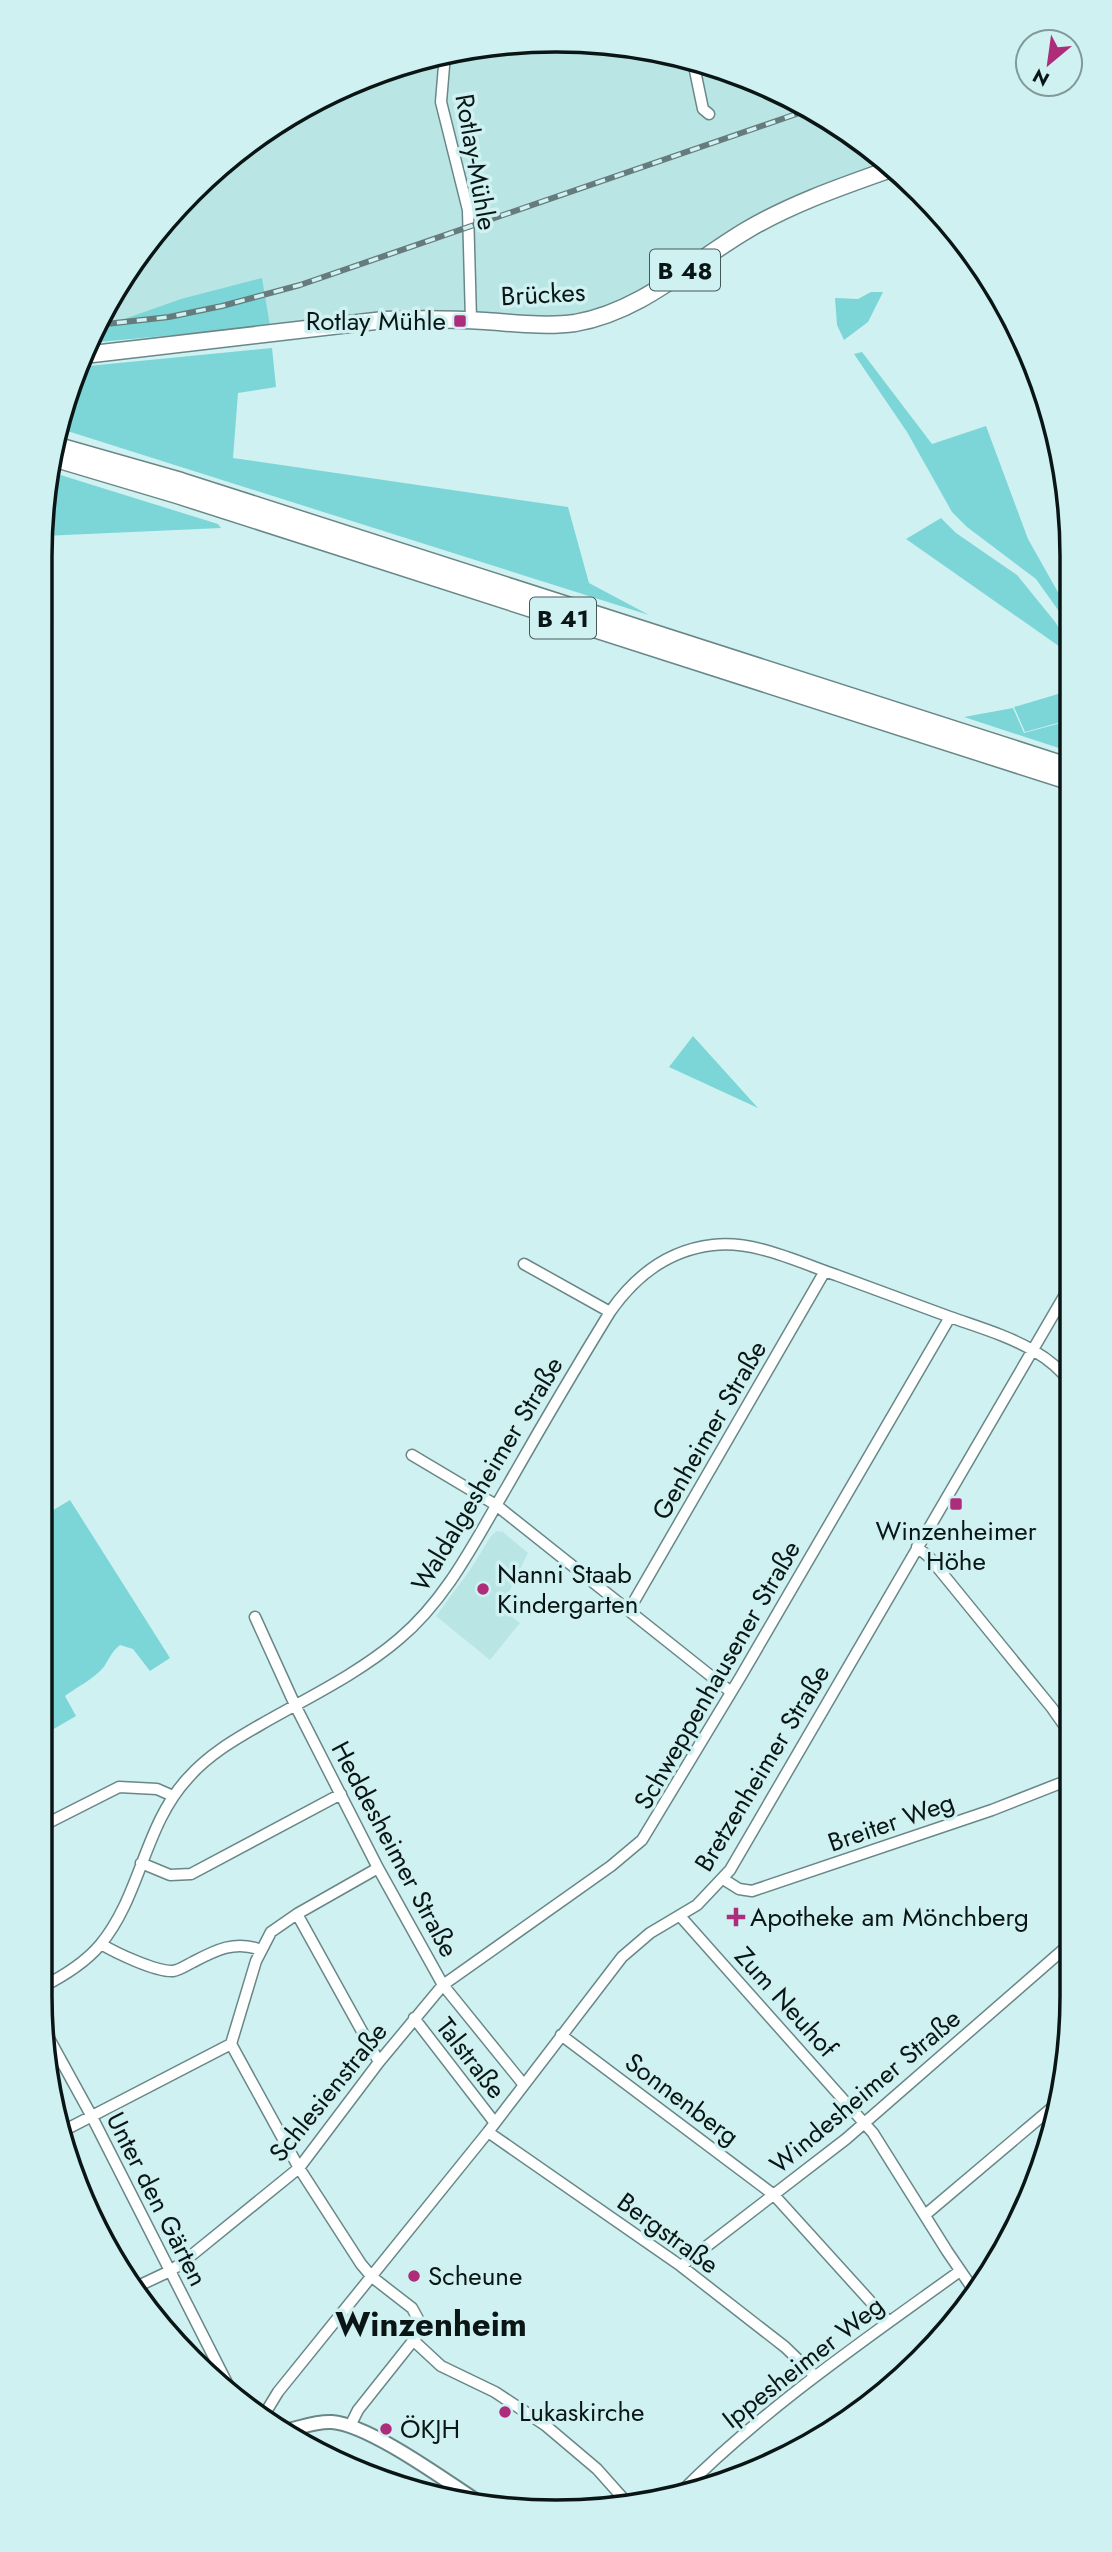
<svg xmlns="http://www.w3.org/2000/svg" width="1112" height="2552" font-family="Jost,sans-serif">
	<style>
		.built { fill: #bae5e5 }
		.green { fill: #7cd6d8 }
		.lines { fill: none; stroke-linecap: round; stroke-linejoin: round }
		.minor-casing { stroke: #698787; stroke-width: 13 }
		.tertiary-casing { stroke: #698787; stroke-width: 16 }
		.primary-casing { stroke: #698787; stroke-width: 19 }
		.trunk-casing { stroke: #698787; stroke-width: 19 }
		.minor { stroke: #fff; stroke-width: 10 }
		.tertiary { stroke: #fff; stroke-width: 12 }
		.primary { stroke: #fff; stroke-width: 16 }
		.trunk { stroke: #fff; stroke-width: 16 }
		.rail-casing { stroke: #667c7c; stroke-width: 6 }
		.rail { stroke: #d0f1f1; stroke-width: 3.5; stroke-dasharray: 10; stroke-linecap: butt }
		.poi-dot { fill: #ad2d7b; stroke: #d0f1f1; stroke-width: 2.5 }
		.labels { text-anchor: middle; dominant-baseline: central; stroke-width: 7; stroke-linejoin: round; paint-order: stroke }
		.shield { fill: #d0f1f1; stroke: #455858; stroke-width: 2 }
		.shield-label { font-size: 24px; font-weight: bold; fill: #0a1616 }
		.street-label { font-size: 26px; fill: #0a1616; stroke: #d0f1f1 }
		.poi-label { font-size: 26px; fill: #0a1616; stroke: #d0f1f1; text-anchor: start }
		.district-label { font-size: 33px; font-weight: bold; fill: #0a1616; stroke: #d0f1f1 }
		.rim { fill: none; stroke: #0a1616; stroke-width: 3.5 }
	</style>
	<rect width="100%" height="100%" fill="#d0f1f1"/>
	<!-- built -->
	<path class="built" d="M 523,41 L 624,45 L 722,68 L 843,127 L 896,177 L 834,198 L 733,246 L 637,310 L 593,327 L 570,330 L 451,326 L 392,327 L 272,341 L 265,299 L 96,329 L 110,298 L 169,216 L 242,147 L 328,93 L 423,58 Z
		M 497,1531 L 503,1532 L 528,1553 L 501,1608 L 520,1623 L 490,1660 L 436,1616 L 470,1570 L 491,1536 Z"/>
	<!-- green -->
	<path class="green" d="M 262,278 L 270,326 L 89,343 L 96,329 L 181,299 Z
		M 871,292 L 883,292 L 868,322 L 844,340 L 837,325 L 835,298 L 858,299 Z
		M 272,348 L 276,387 L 238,393 L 233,458 L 568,507 L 589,583 L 649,615 L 61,429 L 68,390 L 78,367 Z
		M 862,352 L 932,444 L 986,426 L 1028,539 L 1068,610 L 1068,624 L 1036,579 L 967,527 L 952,512 L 907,432 L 854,354 Z
		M 54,473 L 218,524 L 221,528 L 43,536 Z
		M 941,518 L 956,533 L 1017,575 L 1056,623 L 1067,643 L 1067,650 L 1063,649 L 906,539 Z
		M 1068,691 L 1068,720 L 1025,732 L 1014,707 Z
		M 1013,708 L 1024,733 L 1068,721 L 1068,751 L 964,717 Z
		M 693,1036 L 758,1108 L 669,1067 Z
		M 70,1500 L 170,1658 L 150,1671 L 133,1649 L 120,1645 C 111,1652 109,1660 103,1668 C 92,1680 77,1687 65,1696 L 76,1716 L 40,1737 L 40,1518 Z"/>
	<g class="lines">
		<defs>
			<path id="minor" d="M 445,54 L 441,102 L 468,210 L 471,320
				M 693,61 L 703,109 L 709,114
				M 524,1264 L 610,1312
				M 412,1455 L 496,1505 L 731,1692
				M 917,1547 L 929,1557 L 1052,1708 L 1071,1735
				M 629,1610 L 825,1271
				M 255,1617 L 295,1705 L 378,1868 L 443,1985 L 524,2085
				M 40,1827 L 119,1787 L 157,1789 L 173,1796
				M 141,1863 L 170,1875 L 191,1874 L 341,1794
				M 723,1879 L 739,1889 L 752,1891 L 992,1810 L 1071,1779
				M 297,1914 L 379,2062
				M 680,1916 L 873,2133 L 947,2251 L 975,2292
				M 101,1944 C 116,1953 156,1972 173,1971 C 180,1970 187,1965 193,1962 C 216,1950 235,1940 261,1950
				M 40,1988 C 62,1977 84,1964 100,1945 C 141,1896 144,1825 188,1778 C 208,1755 234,1740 260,1725 C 307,1698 358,1674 399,1639 C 448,1598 476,1539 508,1485 C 541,1427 575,1369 610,1312 C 635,1276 668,1250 713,1245 C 754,1240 798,1262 836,1275 C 874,1289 912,1303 950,1317 C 978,1327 1009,1336 1034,1351 C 1048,1359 1060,1369 1070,1382
				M 414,2018 L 495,2123
				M 46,2033 L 91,2115 L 228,2385
				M 561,2035 L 774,2195 L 889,2322
				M 231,2044 L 299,2168 L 361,2264 L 372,2277 L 412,2308 L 418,2319 L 420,2332 L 358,2410 L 350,2426
				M 63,2131 L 231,2044 L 256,1961 L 271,1932 L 297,1914 L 378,1868
				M 488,2132 L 681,2266 L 785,2347 L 815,2376
				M 925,2215 L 1054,2106
				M 681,2266 L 846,2139 L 1072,1942
				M 134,2288 L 170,2271 L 182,2263 L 299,2168 L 379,2062 L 443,1985 L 611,1866 L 642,1840 L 741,1676 L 950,1317
				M 414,2341 L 441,2366 L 495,2392 L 545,2425 L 597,2469 L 630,2506
				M 264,2415 L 278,2392 L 488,2132 L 622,1957 L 650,1933 L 697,1905 L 730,1870 L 1070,1286
				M 679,2494 C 763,2409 863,2341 960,2271"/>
			<path id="tertiary" d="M 284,2431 C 300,2428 315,2421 332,2422 C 370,2425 446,2481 480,2503"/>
			<path id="primary" d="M 84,355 L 384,320 C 418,319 451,319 485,321 C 514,323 546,327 575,323 C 641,312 691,263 747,230 C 791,204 840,187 888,170"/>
			<path id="trunk" d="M 58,446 L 181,481 L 1068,766
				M 56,459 L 177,495 L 1068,781"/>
		</defs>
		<!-- minor casing -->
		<use href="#minor" class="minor-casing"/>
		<!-- tertiary casing -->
		<use href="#tertiary" class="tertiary-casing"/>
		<!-- primary casing -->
		<use href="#primary" class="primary-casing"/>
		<!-- trunk casing -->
		<use href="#trunk" class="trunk-casing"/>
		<!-- minor -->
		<use href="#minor" class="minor"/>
		<!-- tertiary -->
		<use href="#tertiary" class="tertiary"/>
		<!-- primary -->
		<use href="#primary" class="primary"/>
		<!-- trunk -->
		<use href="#trunk" class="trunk"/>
		<defs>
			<path id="rail" d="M 97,325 L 169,317 L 222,306 L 300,285 L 808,110"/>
		</defs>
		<!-- rail casing -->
		<use href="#rail" class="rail-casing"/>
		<!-- rail -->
		<use href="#rail" class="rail"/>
	</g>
	<!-- markers -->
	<g class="poi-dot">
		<rect x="453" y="314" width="14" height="14" rx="3.5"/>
		<rect x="949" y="1497" width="14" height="14" rx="3.5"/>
		<circle cx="483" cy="1589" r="7"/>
		<path d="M732.5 1906.5h7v7h7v7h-7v7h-7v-7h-7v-7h7z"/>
		<circle cx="414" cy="2276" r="7"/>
		<circle cx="505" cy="2412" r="7"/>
		<circle cx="386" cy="2429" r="7"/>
	</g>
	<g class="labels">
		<!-- shield labels -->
		<g class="shield">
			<rect x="650" y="249.5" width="70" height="41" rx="5"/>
			<rect x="530" y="597.5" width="66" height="41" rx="5"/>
		</g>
		<g class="shield-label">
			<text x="685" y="270">B 48</text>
			<text x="563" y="618">B 41</text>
		</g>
		<!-- street labels -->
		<g class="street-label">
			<text transform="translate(476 162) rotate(80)">Rotlay-Mühle</text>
			<text transform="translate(543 294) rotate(-3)">Brückes</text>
			<text transform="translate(709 1430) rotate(-60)">Genheimer Straße</text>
			<text transform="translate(487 1474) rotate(-59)">Waldalgesheimer Straße</text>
			<text transform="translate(717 1675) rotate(-60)">Schweppenhausener Straße</text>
			<text transform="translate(762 1768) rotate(-59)">Bretzenheimer Straße</text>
			<text transform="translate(891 1822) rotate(-19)">Breiter Weg</text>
			<text transform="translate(395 1849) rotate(62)">Heddesheimer Straße</text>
			<text transform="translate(786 2002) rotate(48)">Zum Neuhof</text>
			<text transform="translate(471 2058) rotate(52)">Talstraße</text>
			<text transform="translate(865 2091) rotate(-40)">Windesheimer Straße</text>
			<text transform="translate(328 2092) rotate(-51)">Schlesienstraße</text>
			<text transform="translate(682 2099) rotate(37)">Sonnenberg</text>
			<text transform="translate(157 2199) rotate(63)">Unter den Gärten</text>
			<text transform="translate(668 2233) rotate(36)">Bergstraße</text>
			<text transform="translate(803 2362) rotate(-38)">Ippesheimer Weg</text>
		</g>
		<!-- poi labels -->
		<g class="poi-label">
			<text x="446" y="321" text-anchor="end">Rotlay Mühle</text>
			<text x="956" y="1531" text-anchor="middle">Winzenheimer<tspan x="956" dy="30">Höhe</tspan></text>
			<text x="497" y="1574">Nanni Staab<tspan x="497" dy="30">Kindergarten</tspan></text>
			<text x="750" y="1917">Apotheke am Mönchberg</text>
			<text x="428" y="2276">Scheune</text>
			<text x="519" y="2412">Lukaskirche</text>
			<text x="400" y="2429">ÖKJH</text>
		</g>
		<!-- district labels -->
		<g class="district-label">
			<text x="431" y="2324">Winzenheim</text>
		</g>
	</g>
	<!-- crop -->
	<path d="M0 0H1112V2552H0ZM556 52H556A504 504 0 0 1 1060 556V1996A504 504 0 0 1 556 2500H556A504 504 0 0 1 52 1996V556A504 504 0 0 1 556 52Z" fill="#d0f1f1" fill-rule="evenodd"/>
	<path class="rim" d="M556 52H556A504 504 0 0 1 1060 556V1996A504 504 0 0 1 556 2500H556A504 504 0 0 1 52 1996V556A504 504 0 0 1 556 52Z"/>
	<!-- north arrow -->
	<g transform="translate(1049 63) rotate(209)"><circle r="33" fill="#d0f1f1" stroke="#819999" stroke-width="2"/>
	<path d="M0-5L12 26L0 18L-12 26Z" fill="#ad2d7b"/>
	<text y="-10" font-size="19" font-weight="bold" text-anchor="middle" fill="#0a1616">N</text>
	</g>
</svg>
